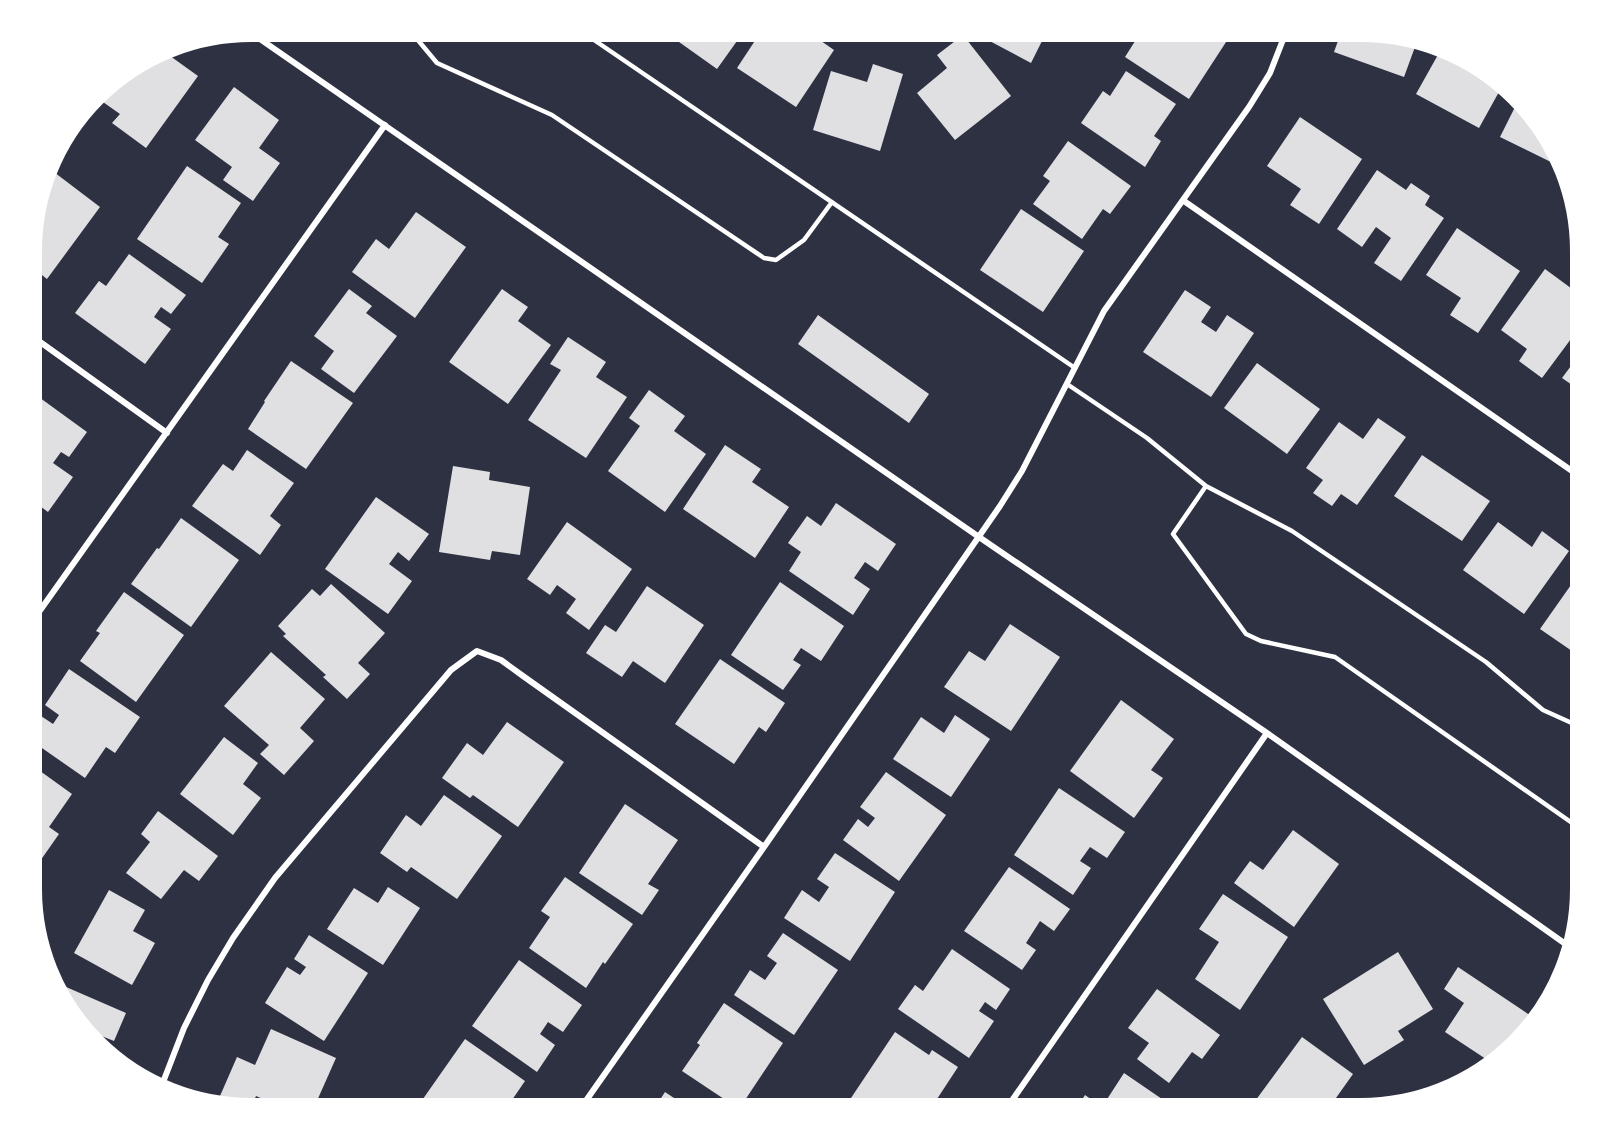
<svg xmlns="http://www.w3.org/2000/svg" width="1612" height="1139" font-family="'Source Serif 4',serif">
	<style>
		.building { fill: #e0e0e3 }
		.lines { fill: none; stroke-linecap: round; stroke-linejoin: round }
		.service { stroke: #fff; stroke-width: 4.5 }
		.minor { stroke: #fff; stroke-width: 6 }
		.rim { fill: none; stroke: #fff; stroke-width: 8 }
	</style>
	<rect width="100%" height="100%" fill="#2d3142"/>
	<!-- building -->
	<path class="building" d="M 668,27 L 747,27 L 717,69 L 665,32 Z
		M 764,27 L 801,27 L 834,50 L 796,107 L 737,68 Z
		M 968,27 L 1060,27 L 1052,42 L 1044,37 L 1031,63 L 967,29 Z
		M 1144,27 L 1210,27 L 1228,39 L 1189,99 L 1125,57 Z
		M 1343,27 L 1376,27 L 1419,36 L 1404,77 L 1334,52 Z
		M 963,35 L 1011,96 L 955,140 L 917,93 L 947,68 L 937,55 Z
		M 1444,44 L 1498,73 L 1505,81 L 1479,128 L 1416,94 Z
		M 159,48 L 198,76 L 146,148 L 112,123 L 120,114 L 93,95 L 103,83 L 152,52 L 155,54 Z
		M 873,64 L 903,74 L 880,151 L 813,130 L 831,71 L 867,82 Z
		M 1126,71 L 1176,104 L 1154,136 L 1161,141 L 1145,167 L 1081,123 L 1103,91 L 1110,96 Z
		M 234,87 L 279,120 L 259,148 L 280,163 L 253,201 L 223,180 L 232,167 L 195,140 Z
		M 1519,99 L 1562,151 L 1562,153 L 1557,165 L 1500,137 Z
		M 1300,117 L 1362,159 L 1319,224 L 1290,205 L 1301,189 L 1267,166 Z
		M 1068,141 L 1131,186 L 1110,214 L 1103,209 L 1082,239 L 1033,204 L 1050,181 L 1043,176 Z
		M 46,166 L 100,207 L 47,279 L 29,265 L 29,252 L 32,247 L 29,245 L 29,221 Z
		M 187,166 L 241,203 L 218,237 L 229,244 L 202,283 L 137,239 Z
		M 1377,170 L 1406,190 L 1411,183 L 1430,196 L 1425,205 L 1444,218 L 1401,281 L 1374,263 L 1391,238 L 1376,227 L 1362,247 L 1337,229 Z
		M 1021,209 L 1084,251 L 1043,312 L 980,270 Z
		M 416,212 L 466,247 L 415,318 L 352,272 L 376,239 L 389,249 Z
		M 1457,228 L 1520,271 L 1478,333 L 1450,315 L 1461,298 L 1426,275 Z
		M 129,254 L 186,295 L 171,314 L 161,307 L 154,317 L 171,329 L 145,364 L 75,313 L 99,281 L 106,286 Z
		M 1545,269 L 1579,294 L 1570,308 L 1585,320 L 1542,378 L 1519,361 L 1527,349 L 1501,330 Z
		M 349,289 L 372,306 L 366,313 L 397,336 L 354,393 L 321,369 L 334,351 L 314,336 Z
		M 502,289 L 528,307 L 518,321 L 551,345 L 508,404 L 449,362 Z
		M 1185,290 L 1211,307 L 1201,322 L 1216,332 L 1227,315 L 1254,333 L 1211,397 L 1143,352 Z
		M 818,315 L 929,394 L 909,423 L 798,344 Z
		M 568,337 L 606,362 L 596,377 L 627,397 L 586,458 L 528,420 L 561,370 L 550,364 Z
		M 1585,347 L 1585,394 L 1562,378 Z
		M 291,361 L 353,403 L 306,469 L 248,429 L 265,402 L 264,401 Z
		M 1257,363 L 1320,409 L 1287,454 L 1224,408 Z
		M 649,390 L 685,416 L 674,431 L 706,454 L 665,512 L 608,471 L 640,426 L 629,418 Z
		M 36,395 L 87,432 L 69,457 L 61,452 L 53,463 L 73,477 L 48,512 L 29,498 L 29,404 Z
		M 1378,418 L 1406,437 L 1357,505 L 1341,494 L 1332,506 L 1313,493 L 1323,480 L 1306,468 L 1339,422 L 1363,439 Z
		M 725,445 L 761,469 L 752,482 L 789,507 L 755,558 L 683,509 Z
		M 247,450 L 294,483 L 270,516 L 281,525 L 260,555 L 192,506 L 223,464 L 233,471 Z
		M 1422,455 L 1490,501 L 1462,541 L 1394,496 Z
		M 453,466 L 490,472 L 489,480 L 530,487 L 520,555 L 492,551 L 490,560 L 439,552 Z
		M 376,497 L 429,534 L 409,561 L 398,552 L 389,564 L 412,581 L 388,614 L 325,569 Z
		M 836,503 L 896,544 L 878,571 L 865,562 L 854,578 L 870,589 L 853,615 L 789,571 L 801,552 L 788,543 L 807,516 L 821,526 Z
		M 181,518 L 239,560 L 191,627 L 131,584 L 157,548 L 159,549 Z
		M 567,522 L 632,569 L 589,630 L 566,613 L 576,599 L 557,585 L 550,595 L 527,579 Z
		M 1498,522 L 1532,547 L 1542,531 L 1569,551 L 1524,614 L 1463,570 Z
		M 1585,565 L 1585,660 L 1540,629 Z
		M 780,582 L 844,626 L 821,661 L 801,648 L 793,660 L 801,665 L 783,690 L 731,655 Z
		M 331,584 L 385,633 L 358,663 L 370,674 L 347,699 L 323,677 L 326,675 L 283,636 L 286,634 L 278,626 L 312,589 L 320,596 Z
		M 647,586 L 704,625 L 665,683 L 633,661 L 622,677 L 586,653 L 605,625 L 616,632 Z
		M 124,592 L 184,635 L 136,702 L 80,661 L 100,633 L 96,631 Z
		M 1010,624 L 1060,657 L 1011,731 L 944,687 L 969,651 L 985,661 Z
		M 271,652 L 325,699 L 300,728 L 314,741 L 284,775 L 260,754 L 269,745 L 224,706 Z
		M 720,659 L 785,703 L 766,732 L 759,727 L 734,764 L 675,724 Z
		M 69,669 L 140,717 L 115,753 L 106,747 L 85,778 L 29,739 L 29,734 L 41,716 L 53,724 L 59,715 L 45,705 Z
		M 1121,700 L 1174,739 L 1151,770 L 1163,778 L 1134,818 L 1070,771 Z
		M 955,715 L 990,739 L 951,797 L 893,759 L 921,717 L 944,733 Z
		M 507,722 L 564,762 L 518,827 L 473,795 L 470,798 L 442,778 L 467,743 L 483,755 Z
		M 224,737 L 258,763 L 243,784 L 261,798 L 233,835 L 180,794 Z
		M 29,763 L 72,794 L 49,827 L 59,834 L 38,864 L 29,858 Z
		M 886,772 L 946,815 L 899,881 L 843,840 L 858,819 L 868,827 L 875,818 L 860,807 Z
		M 1059,788 L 1125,832 L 1107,858 L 1090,847 L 1080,861 L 1091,868 L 1073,895 L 1014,855 Z
		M 444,795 L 502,836 L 457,899 L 411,867 L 407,872 L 380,853 L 406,815 L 421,826 Z
		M 625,804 L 678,840 L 648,884 L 659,890 L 642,915 L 579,873 Z
		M 158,811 L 218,856 L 199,881 L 184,870 L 161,899 L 126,873 L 150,842 L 141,834 Z
		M 1293,830 L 1339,864 L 1294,927 L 1234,883 L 1250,861 L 1263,870 Z
		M 835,853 L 895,892 L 850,961 L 784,918 L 802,890 L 819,902 L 829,887 L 817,879 Z
		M 1009,867 L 1070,909 L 1054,931 L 1040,921 L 1026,943 L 1036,950 L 1022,970 L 964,931 Z
		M 565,877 L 633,924 L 605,964 L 603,962 L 586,988 L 529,948 L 550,917 L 541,911 Z
		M 388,887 L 420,908 L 383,965 L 327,929 L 354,888 L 378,903 Z
		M 109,890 L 145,910 L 133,931 L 155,943 L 132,985 L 74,953 Z
		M 1223,894 L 1288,937 L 1240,1010 L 1195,979 L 1219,942 L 1199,929 Z
		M 783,933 L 838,970 L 794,1035 L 734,995 L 750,970 L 765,980 L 777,963 L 767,956 Z
		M 309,935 L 368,973 L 324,1041 L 265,1003 L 287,967 L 300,975 L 306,967 L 294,959 Z
		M 952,949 L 1010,989 L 996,1010 L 985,1002 L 979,1011 L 994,1021 L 969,1058 L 898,1009 L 915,985 L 923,991 Z
		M 1398,952 L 1433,1009 L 1398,1031 L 1404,1040 L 1364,1065 L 1323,999 Z
		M 519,960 L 582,1005 L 563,1032 L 548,1022 L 540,1034 L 555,1045 L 537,1072 L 472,1026 Z
		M 1458,967 L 1540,1022 L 1492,1063 L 1445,1032 L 1464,1003 L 1444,989 Z
		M 50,980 L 126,1013 L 114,1041 L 99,1035 L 95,1044 L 57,1000 Z
		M 1157,989 L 1220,1035 L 1202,1059 L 1192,1052 L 1169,1083 L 1137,1059 L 1149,1043 L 1128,1028 Z
		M 724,1003 L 783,1043 L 739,1109 L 682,1071 L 700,1045 L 697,1043 Z
		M 271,1029 L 336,1058 L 312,1112 L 292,1112 L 256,1096 L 250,1110 L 220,1096 L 237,1057 L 255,1065 Z
		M 895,1032 L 929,1055 L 932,1050 L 958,1067 L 937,1099 L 938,1100 L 931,1112 L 871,1112 L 851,1098 Z
		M 1302,1037 L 1353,1074 L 1331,1105 L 1340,1112 L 1255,1112 L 1250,1108 Z
		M 465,1039 L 525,1081 L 505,1110 L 508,1112 L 427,1112 L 418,1106 Z
		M 1124,1073 L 1181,1112 L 1074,1112 L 1085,1095 L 1102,1107 Z
		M 665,1092 L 695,1112 L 652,1112 Z"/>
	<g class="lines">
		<!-- service -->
		<path class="service" d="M 407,27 L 437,63 L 552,115 L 764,258 L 776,260 L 804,240 L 832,202
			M 575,27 L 1075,368
			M 1067,384 L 1147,438 L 1206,486 L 1292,531 L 1486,662 L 1543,710 L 1585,729
			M 1206,486 L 1173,534 L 1246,634 L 1261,641 L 1335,657 L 1585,832"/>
		<!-- minor -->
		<path class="minor" d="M 244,28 L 979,537 L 1267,733 L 1574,950
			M 1184,201 L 1585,480
			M 29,334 L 167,433
			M 29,626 L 385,125
			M 160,1090 L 184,1028 L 208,980 L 233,938 L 275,878 L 451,670 L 477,651 L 501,660 L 523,676 L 764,847
			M 578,1112 L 764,847 L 1000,506 L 1022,471 L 1104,311 L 1249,107 L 1270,73 L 1288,27
			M 1004,1112 L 1267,733"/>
	</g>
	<!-- crop -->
	<path d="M0 0H1612V1139H0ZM251 38H1361A213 213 0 0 1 1574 251V889A213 213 0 0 1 1361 1102H251A213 213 0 0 1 38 889V251A213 213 0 0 1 251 38Z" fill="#fff" fill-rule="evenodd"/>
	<path class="rim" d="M251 38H1361A213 213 0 0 1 1574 251V889A213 213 0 0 1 1361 1102H251A213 213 0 0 1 38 889V251A213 213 0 0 1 251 38Z"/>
</svg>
